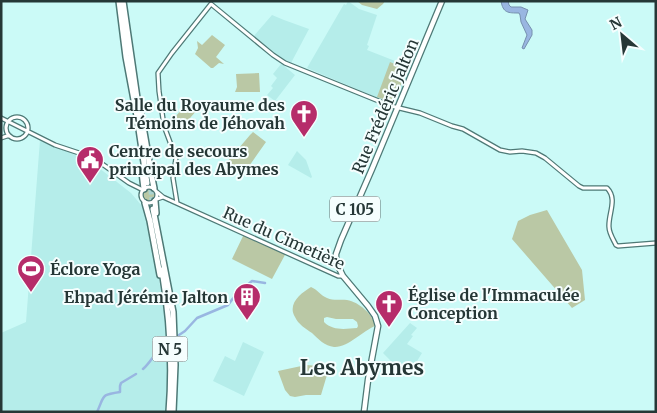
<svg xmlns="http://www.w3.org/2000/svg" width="657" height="413" font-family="Merriweather,serif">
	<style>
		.built { fill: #b5edea }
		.green { fill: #bac8a5; fill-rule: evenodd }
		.water { fill: #99b6e1; stroke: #7690ae }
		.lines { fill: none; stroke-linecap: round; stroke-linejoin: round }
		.canal { stroke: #99b6e1; stroke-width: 2.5 }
		.trunk-tunnel { stroke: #aad3d0; stroke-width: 5; stroke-dasharray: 5 2.5; stroke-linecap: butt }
		.tertiary-casing { stroke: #4e7976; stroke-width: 5.5 }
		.secondary-casing { stroke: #4e7976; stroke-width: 5.5 }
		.primary-casing { stroke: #4e7976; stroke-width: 7 }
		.trunk-casing { stroke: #4e7976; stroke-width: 8 }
		.tertiary { stroke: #fff; stroke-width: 3 }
		.secondary { stroke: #fff; stroke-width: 3 }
		.primary { stroke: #fff; stroke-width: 4.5 }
		.trunk { stroke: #fff; stroke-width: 5 }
		.labels { text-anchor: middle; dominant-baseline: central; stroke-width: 4; stroke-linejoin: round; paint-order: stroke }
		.shield { fill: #f5fefe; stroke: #637372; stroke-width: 1 }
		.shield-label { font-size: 15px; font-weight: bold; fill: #253736 }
		.poi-label { font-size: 16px; font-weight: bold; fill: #253736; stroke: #f5fefe; text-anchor: start }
		.street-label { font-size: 16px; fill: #253736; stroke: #f5fefe }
		.district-label { font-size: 21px; font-weight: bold; fill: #253736; stroke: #f5fefe }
	</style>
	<rect width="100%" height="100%" fill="#cbfaf7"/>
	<!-- built -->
	<path class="built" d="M 348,1 L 359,9 L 377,15 L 367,45 L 369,46 L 367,50 L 413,68 L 397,106 L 307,68 L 344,4 L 346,5 Z
		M 272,15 L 284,20 L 309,29 L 291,63 L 275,55 L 253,37 Z
		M 281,64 L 283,65 L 295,75 L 275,101 L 267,95 L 273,88 L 271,86 L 277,78 L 273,74 Z
		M 40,140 L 80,157 L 99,168 L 131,193 L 147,212 L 165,314 L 169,367 L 166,412 L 1,412 L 1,333 L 26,322 Z
		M 297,151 L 306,160 L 312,177 L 311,178 L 288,165 Z
		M 410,323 L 417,328 L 411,335 L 413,336 L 407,344 L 422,353 L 414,366 L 411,367 L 403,367 L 394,364 L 383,353 Z
		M 243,342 L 264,352 L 244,396 L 213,381 L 225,356 L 235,361 Z"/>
	<!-- green -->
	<path class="green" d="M 357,1 L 385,1 L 383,4 L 377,9 L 362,5 Z
		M 212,35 L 225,45 L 216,57 L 224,64 L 219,63 L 213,68 L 211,68 L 195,54 L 198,48 L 197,41 L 202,45 Z
		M 390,62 L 407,69 L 394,103 L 377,97 Z
		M 259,73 L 260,92 L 235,92 L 237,87 L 236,74 Z
		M 187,103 L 189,103 L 197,110 L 184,125 L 178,120 L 176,116 Z
		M 253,132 L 266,142 L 247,169 L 245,171 L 228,166 L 227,162 L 250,135 Z
		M143 196a7 7 0 1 1 14 0a7 7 0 1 1-14 0Z
		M 547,210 L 582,270 L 585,300 L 572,308 L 512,239 L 518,221 L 530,215 Z
		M 244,234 L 286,253 L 272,279 L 232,259 Z
		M 311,287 C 318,290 320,295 327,298 C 334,301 340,299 347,300 C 359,302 374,315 375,326 C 363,331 347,348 334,347 C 325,346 318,339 312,333 C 306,329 298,324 295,317 C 287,304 301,293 311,287 ZM 327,317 L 336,319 L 353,319 L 357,322 L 358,326 L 357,328 C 345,329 333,331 324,322 L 324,318 Z
		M 306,365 C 316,365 321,368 327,375 L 321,395 L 306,395 L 295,397 L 290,396 L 285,390 L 278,371 Z"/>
	<!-- water -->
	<path class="water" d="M 501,1 L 508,1 L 509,5 L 511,7 L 521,7 L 528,10 L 525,19 L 532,30 L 532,35 L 524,49 L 522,48 L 527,35 L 521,22 L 520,15 L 519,13 C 508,13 503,13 501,1 Z"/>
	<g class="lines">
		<!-- canal -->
		<path class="canal" d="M 246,286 L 252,281 L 265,283
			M 176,337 L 185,331 L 197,318 L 228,305 L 237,293 L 243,289
			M 143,369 C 153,360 156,349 168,341
			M 97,412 C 105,395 100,395 120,392 L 120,386 L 121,383 L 136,374"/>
		<!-- trunk-tunnel -->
		<path class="trunk-tunnel" d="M 150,182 L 153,209"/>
		<defs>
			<path id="tertiary" d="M 157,192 L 163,197 L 338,276 L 343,276
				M 157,199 L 163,197
				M 177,203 L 173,178 L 176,158 L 164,126 L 159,91 L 158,73 L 172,53 L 211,4 L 273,55 L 285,63 L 391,106 L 420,113 L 452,126 L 463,129 L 500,150 L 510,152 L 522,151 L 536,153 L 545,158 L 579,186 L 583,188 L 607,188 C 618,199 608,214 609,227 C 609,233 613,239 616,245 L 618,246 L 656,243"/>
			<path id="secondary" d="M6 128a11 11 0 1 1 22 0a11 11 0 1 1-22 0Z
				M 1,118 L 55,145 L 79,153 L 98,161 L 129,183 L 143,190
				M 1,138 L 7,136 L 10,136
				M141 195a8 8 0 1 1 16 0a8 8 0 1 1-16 0Z"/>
			<path id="primary" d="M 364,412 L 368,380 L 378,326 L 375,316 L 368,306 L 343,276 L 336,262 L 336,254 L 341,240 L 372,169 L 442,1"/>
			<path id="trunk" d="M 119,1 L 126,57 L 137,116 L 147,183
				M 123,1 L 138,105
				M 138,103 C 145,131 148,160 154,188
				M 142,172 L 144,189
				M 155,201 L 156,213
				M 145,203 L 150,221 L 160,275
				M 153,209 L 173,312 L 175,365 L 173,412
				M 162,270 C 170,318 173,364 169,412"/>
		</defs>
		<!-- tertiary casing -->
		<use href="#tertiary" class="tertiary-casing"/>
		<!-- secondary casing -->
		<use href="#secondary" class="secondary-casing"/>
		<!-- primary casing -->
		<use href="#primary" class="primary-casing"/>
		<!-- trunk casing -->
		<use href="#trunk" class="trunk-casing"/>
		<!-- tertiary -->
		<use href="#tertiary" class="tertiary"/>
		<!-- secondary -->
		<use href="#secondary" class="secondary"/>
		<!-- primary -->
		<use href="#primary" class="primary"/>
		<!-- trunk -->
		<use href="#trunk" class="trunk"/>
	</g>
	<!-- icons -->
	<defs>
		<symbol id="church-pin" viewBox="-11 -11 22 30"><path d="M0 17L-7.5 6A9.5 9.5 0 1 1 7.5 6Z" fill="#b62c6a" stroke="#f5fefe"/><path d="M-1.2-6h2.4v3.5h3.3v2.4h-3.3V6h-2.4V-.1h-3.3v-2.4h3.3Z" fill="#fff"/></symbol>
		<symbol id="civic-pin" viewBox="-11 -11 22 30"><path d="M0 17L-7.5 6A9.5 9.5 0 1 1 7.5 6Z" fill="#b62c6a" stroke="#f5fefe"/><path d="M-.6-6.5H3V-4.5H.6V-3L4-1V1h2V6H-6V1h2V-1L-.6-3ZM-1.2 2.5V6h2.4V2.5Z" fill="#fff"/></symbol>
		<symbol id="stadium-pin" viewBox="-11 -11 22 30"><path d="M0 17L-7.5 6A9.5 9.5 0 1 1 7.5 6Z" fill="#b62c6a" stroke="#f5fefe"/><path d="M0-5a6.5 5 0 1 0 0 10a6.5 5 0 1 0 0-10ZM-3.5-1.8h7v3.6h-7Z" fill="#fff"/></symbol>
		<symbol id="building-pin" viewBox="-11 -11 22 30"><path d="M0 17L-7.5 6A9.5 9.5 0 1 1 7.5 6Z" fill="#b62c6a" stroke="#f5fefe"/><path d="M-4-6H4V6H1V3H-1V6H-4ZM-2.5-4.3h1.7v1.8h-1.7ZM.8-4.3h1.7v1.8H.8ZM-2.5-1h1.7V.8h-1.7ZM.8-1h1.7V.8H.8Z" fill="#fff"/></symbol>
	</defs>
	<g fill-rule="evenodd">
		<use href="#church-pin" x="288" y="98" width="32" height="43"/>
		<use href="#civic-pin" x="74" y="144" width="32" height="43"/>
		<use href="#stadium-pin" x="15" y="253" width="32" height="43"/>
		<use href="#building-pin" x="231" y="281" width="32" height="43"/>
		<use href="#church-pin" x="373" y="288" width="32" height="43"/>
	</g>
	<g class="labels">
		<!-- shield labels -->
		<g class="shield">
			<rect x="330" y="196.5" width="50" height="25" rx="4"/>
			<rect x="152.5" y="336.5" width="35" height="25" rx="4"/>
		</g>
		<g class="shield-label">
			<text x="355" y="209">C 105</text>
			<text x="170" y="349">N 5</text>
		</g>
		<!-- poi labels -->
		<g class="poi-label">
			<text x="285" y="105" text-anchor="end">Salle du Royaume des<tspan x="285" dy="18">Témoins de Jéhovah</tspan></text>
			<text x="109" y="151">Centre de secours<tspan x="109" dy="18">principal des Abymes</tspan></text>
			<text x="50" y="269">Éclore Yoga</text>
			<text x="408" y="295">Église de l'Immaculée<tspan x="408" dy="18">Conception</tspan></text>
			<text x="228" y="297" text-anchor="end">Ehpad Jérémie Jalton</text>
		</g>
		<!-- street labels -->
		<g class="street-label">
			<text transform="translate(385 106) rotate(-67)">Rue Frédéric Jalton</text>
			<text transform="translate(284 238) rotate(24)">Rue du Cimetière</text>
		</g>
		<!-- district labels -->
		<g class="district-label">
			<text x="362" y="367">Les Abymes</text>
		</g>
	</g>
	<!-- border -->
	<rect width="657" height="413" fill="none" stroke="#253736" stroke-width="5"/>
	<!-- north arrow -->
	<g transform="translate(622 35) rotate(332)" stroke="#f5fefe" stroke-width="4" paint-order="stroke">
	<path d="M0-4L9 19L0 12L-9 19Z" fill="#253736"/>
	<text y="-8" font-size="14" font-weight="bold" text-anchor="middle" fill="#253736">N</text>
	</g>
</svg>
